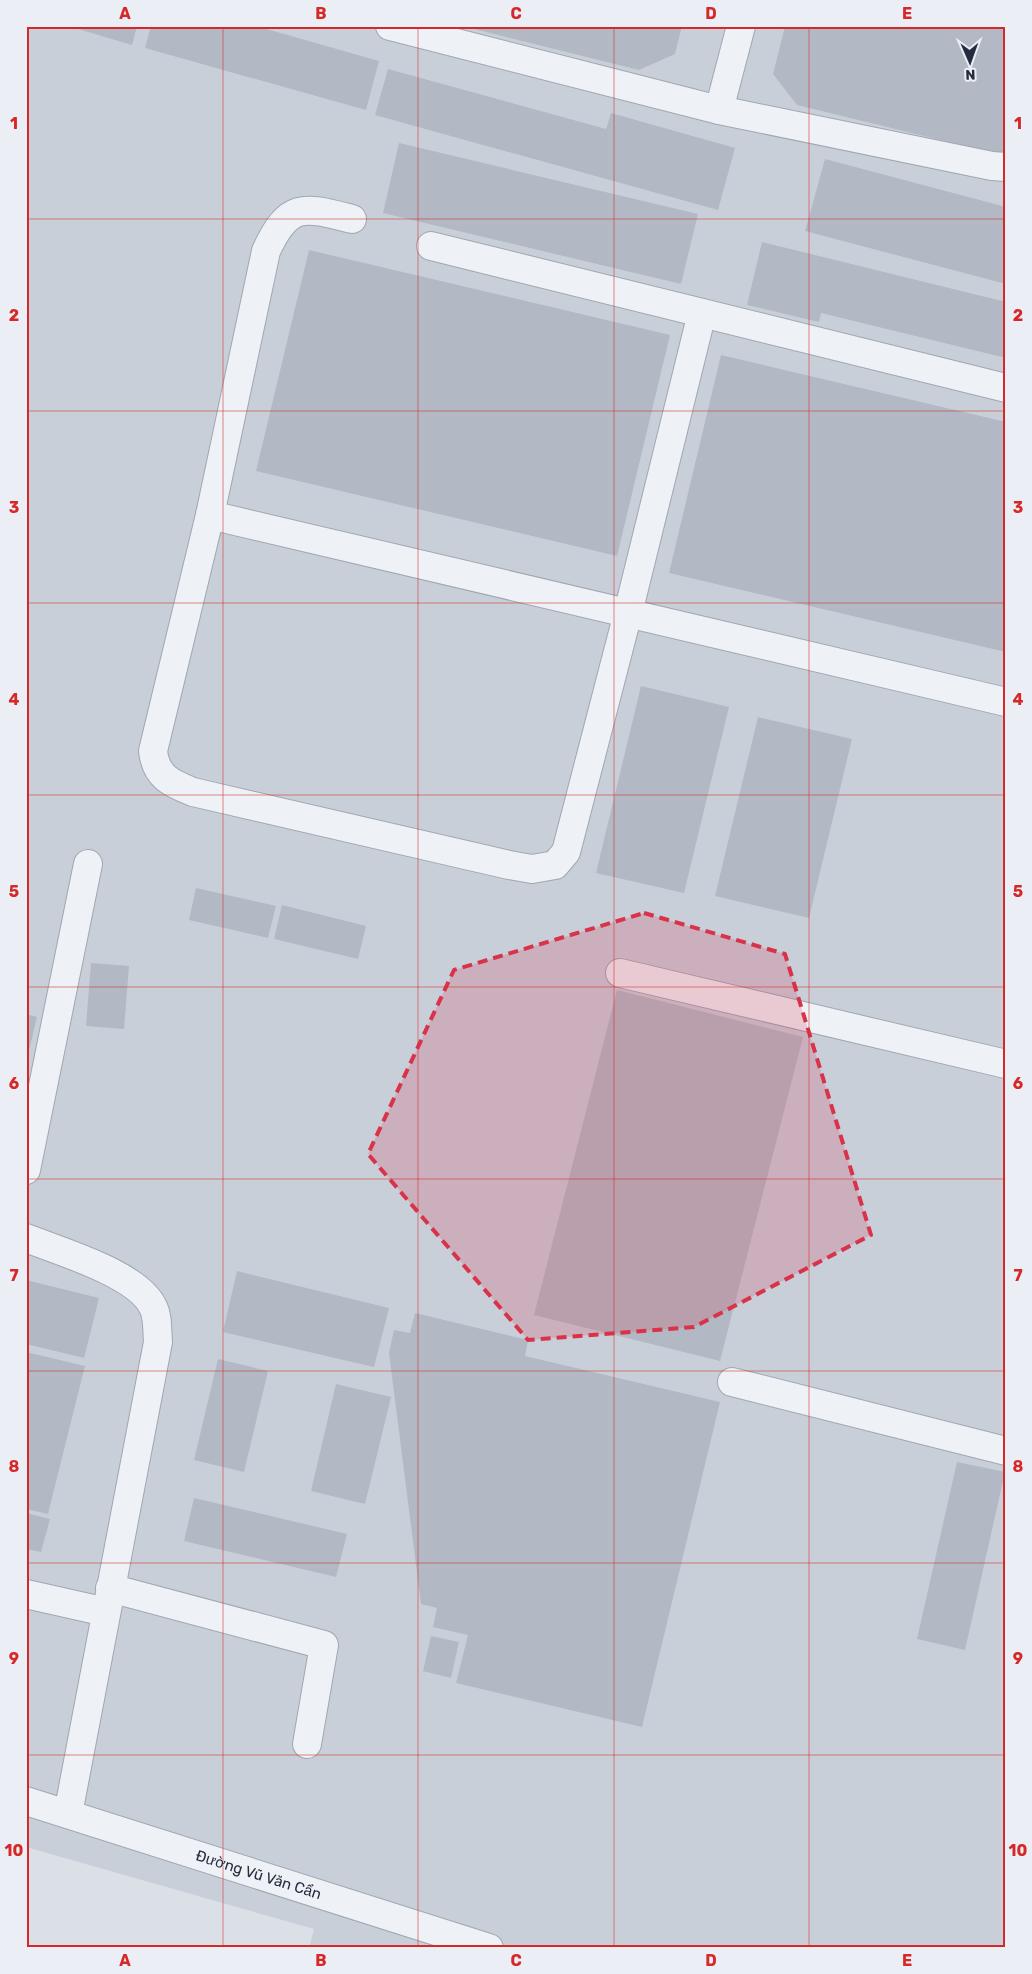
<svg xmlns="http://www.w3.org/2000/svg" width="1032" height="1974" font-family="Rubik,sans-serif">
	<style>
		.built { fill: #c9cfd9 }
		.building { fill: #b2b9c4 }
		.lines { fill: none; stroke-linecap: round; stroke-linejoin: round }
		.minor-casing { stroke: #a0a7b1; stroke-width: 30 }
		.minor { stroke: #eef1f5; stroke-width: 28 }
		.marked { fill: #d9334a; fill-opacity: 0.2; stroke: #d9334a; stroke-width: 4; stroke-dasharray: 10 6; stroke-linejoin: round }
		.grid { fill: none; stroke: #d62828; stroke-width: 1; stroke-opacity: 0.55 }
		.labels { text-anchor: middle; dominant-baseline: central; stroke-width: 5; stroke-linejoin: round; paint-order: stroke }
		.street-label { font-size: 15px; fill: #242d3f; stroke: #ebeff5 }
		.neatline { fill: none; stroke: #d62828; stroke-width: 2 }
		.grid-label { font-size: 16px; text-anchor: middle; font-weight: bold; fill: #d62828 }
	</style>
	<rect width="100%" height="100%" fill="#dbe0e7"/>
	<!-- built -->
	<path class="built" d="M 26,26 L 1006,26 L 1006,1948 L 309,1948 L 314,1929 L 26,1847 Z"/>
	<!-- building -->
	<path class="building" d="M 68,26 L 137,26 L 132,45 Z
		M 151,26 L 256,26 L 379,61 L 366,110 L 145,48 Z
		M 682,26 L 675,54 L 639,70 L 466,27 Z
		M 785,26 L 1006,26 L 1006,156 L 797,105 L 773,74 Z
		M 388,69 L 606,129 L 611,113 L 735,148 L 718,210 L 375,115 Z
		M 399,143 L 698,214 L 681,284 L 383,213 Z
		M 825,159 L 1006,207 L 1006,284 L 805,231 Z
		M 762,242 L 1006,302 L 1006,358 L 821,313 L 819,322 L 747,305 Z
		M 309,250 L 670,335 L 617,556 L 256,471 Z
		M 721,355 L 1006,422 L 1006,652 L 669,573 Z
		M 641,686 L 729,707 L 684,893 L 596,873 Z
		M 758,717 L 852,739 L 809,918 L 715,896 Z
		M 196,888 L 276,906 L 268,938 L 189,920 Z
		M 282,905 L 366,926 L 358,959 L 274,939 Z
		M 91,963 L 129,966 L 124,1029 L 86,1026 Z
		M 617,990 L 803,1037 L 720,1361 L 534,1315 Z
		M 26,1014 L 37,1017 L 27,1059 L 26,1059 Z
		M 237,1271 L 389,1308 L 374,1367 L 223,1332 Z
		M 26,1280 L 99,1298 L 84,1358 L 26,1344 Z
		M 415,1313 L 528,1340 L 525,1356 L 720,1402 L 642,1727 L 456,1683 L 468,1635 L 433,1627 L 437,1608 L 421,1604 L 389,1353 L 394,1330 L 410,1333 Z
		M 26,1352 L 85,1366 L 48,1514 L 26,1509 Z
		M 218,1359 L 268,1371 L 244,1472 L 194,1460 Z
		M 336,1384 L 391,1397 L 365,1504 L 311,1491 Z
		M 957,1462 L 1005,1472 L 965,1650 L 917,1639 Z
		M 194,1498 L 347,1534 L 336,1577 L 184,1541 Z
		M 26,1513 L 50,1519 L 41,1552 L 26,1549 Z
		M 431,1636 L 459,1642 L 451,1678 L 423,1671 Z"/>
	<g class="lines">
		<defs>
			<g id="minor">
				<path d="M 390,26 L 719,110 L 992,166 L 1006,167"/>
				<path d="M 719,110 L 741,26"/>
				<path d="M 352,219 C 304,207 289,201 266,251 L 210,515 L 153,751 C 156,777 171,783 193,792 L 509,865 L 532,869 L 555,865 L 566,852 L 628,613 L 702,313"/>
				<path d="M 431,246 L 1006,388"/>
				<path d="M 210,515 L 1006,702"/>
				<path d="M 620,973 L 1006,1064"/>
				<path d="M 26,1170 L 88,864"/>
				<path d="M 26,1238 C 59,1251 138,1274 153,1307 C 158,1316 157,1331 158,1342 L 68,1814"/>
				<path d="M 732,1382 L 1006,1451"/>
				<path d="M 110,1588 L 324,1645 L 307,1744"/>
				<path d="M 26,1594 L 106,1612"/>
				<path id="s1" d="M 26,1801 L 489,1948"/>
			</g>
		</defs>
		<!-- minor casing -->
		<use href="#minor" class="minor-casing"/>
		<!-- minor -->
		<use href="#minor" class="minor"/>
	</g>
	<!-- marked area -->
	<path class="marked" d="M 644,913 L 785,954 L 871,1235 L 694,1327 L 528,1340 L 368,1154 L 454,970 Z"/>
	<!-- grid -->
	<path class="grid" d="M 223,26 L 223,1948M 418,26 L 418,1948M 614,26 L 614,1948M 809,26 L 809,1948M 26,219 L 1006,219M 26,411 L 1006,411M 26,603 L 1006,603M 26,795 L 1006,795M 26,987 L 1006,987M 26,1179 L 1006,1179M 26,1371 L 1006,1371M 26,1563 L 1006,1563M 26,1755 L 1006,1755"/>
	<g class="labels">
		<!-- street labels -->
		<g class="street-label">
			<text stroke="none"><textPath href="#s1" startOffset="244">Đường Vũ Văn Cẩn</textPath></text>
		</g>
	</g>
	<!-- border -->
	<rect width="1032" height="1974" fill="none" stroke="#ebeff5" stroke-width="55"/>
	<!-- north arrow -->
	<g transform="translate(970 62) rotate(178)" stroke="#ebeff5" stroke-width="4" paint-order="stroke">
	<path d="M0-4L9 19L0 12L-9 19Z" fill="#242d3f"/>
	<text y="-8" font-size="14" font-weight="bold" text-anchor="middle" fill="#242d3f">N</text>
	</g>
	<rect x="28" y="28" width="976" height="1918" class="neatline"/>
	<g class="grid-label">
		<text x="125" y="19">A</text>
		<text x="321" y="19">B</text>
		<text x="516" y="19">C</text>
		<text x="711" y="19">D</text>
		<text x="907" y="19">E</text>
		<text x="14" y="129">1</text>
		<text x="1018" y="129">1</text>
		<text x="14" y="321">2</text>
		<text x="1018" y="321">2</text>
		<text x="14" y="513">3</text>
		<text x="1018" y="513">3</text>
		<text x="14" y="705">4</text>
		<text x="1018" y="705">4</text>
		<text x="14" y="897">5</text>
		<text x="1018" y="897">5</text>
		<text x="14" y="1089">6</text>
		<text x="1018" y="1089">6</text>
		<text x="14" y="1281">7</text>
		<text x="1018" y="1281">7</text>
		<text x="14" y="1472">8</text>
		<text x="1018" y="1472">8</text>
		<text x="14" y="1664">9</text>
		<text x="1018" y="1664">9</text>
		<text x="14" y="1856">10</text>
		<text x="1018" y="1856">10</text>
		<text x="125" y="1966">A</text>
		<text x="321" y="1966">B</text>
		<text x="516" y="1966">C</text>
		<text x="711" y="1966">D</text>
		<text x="907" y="1966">E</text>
	</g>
</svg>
